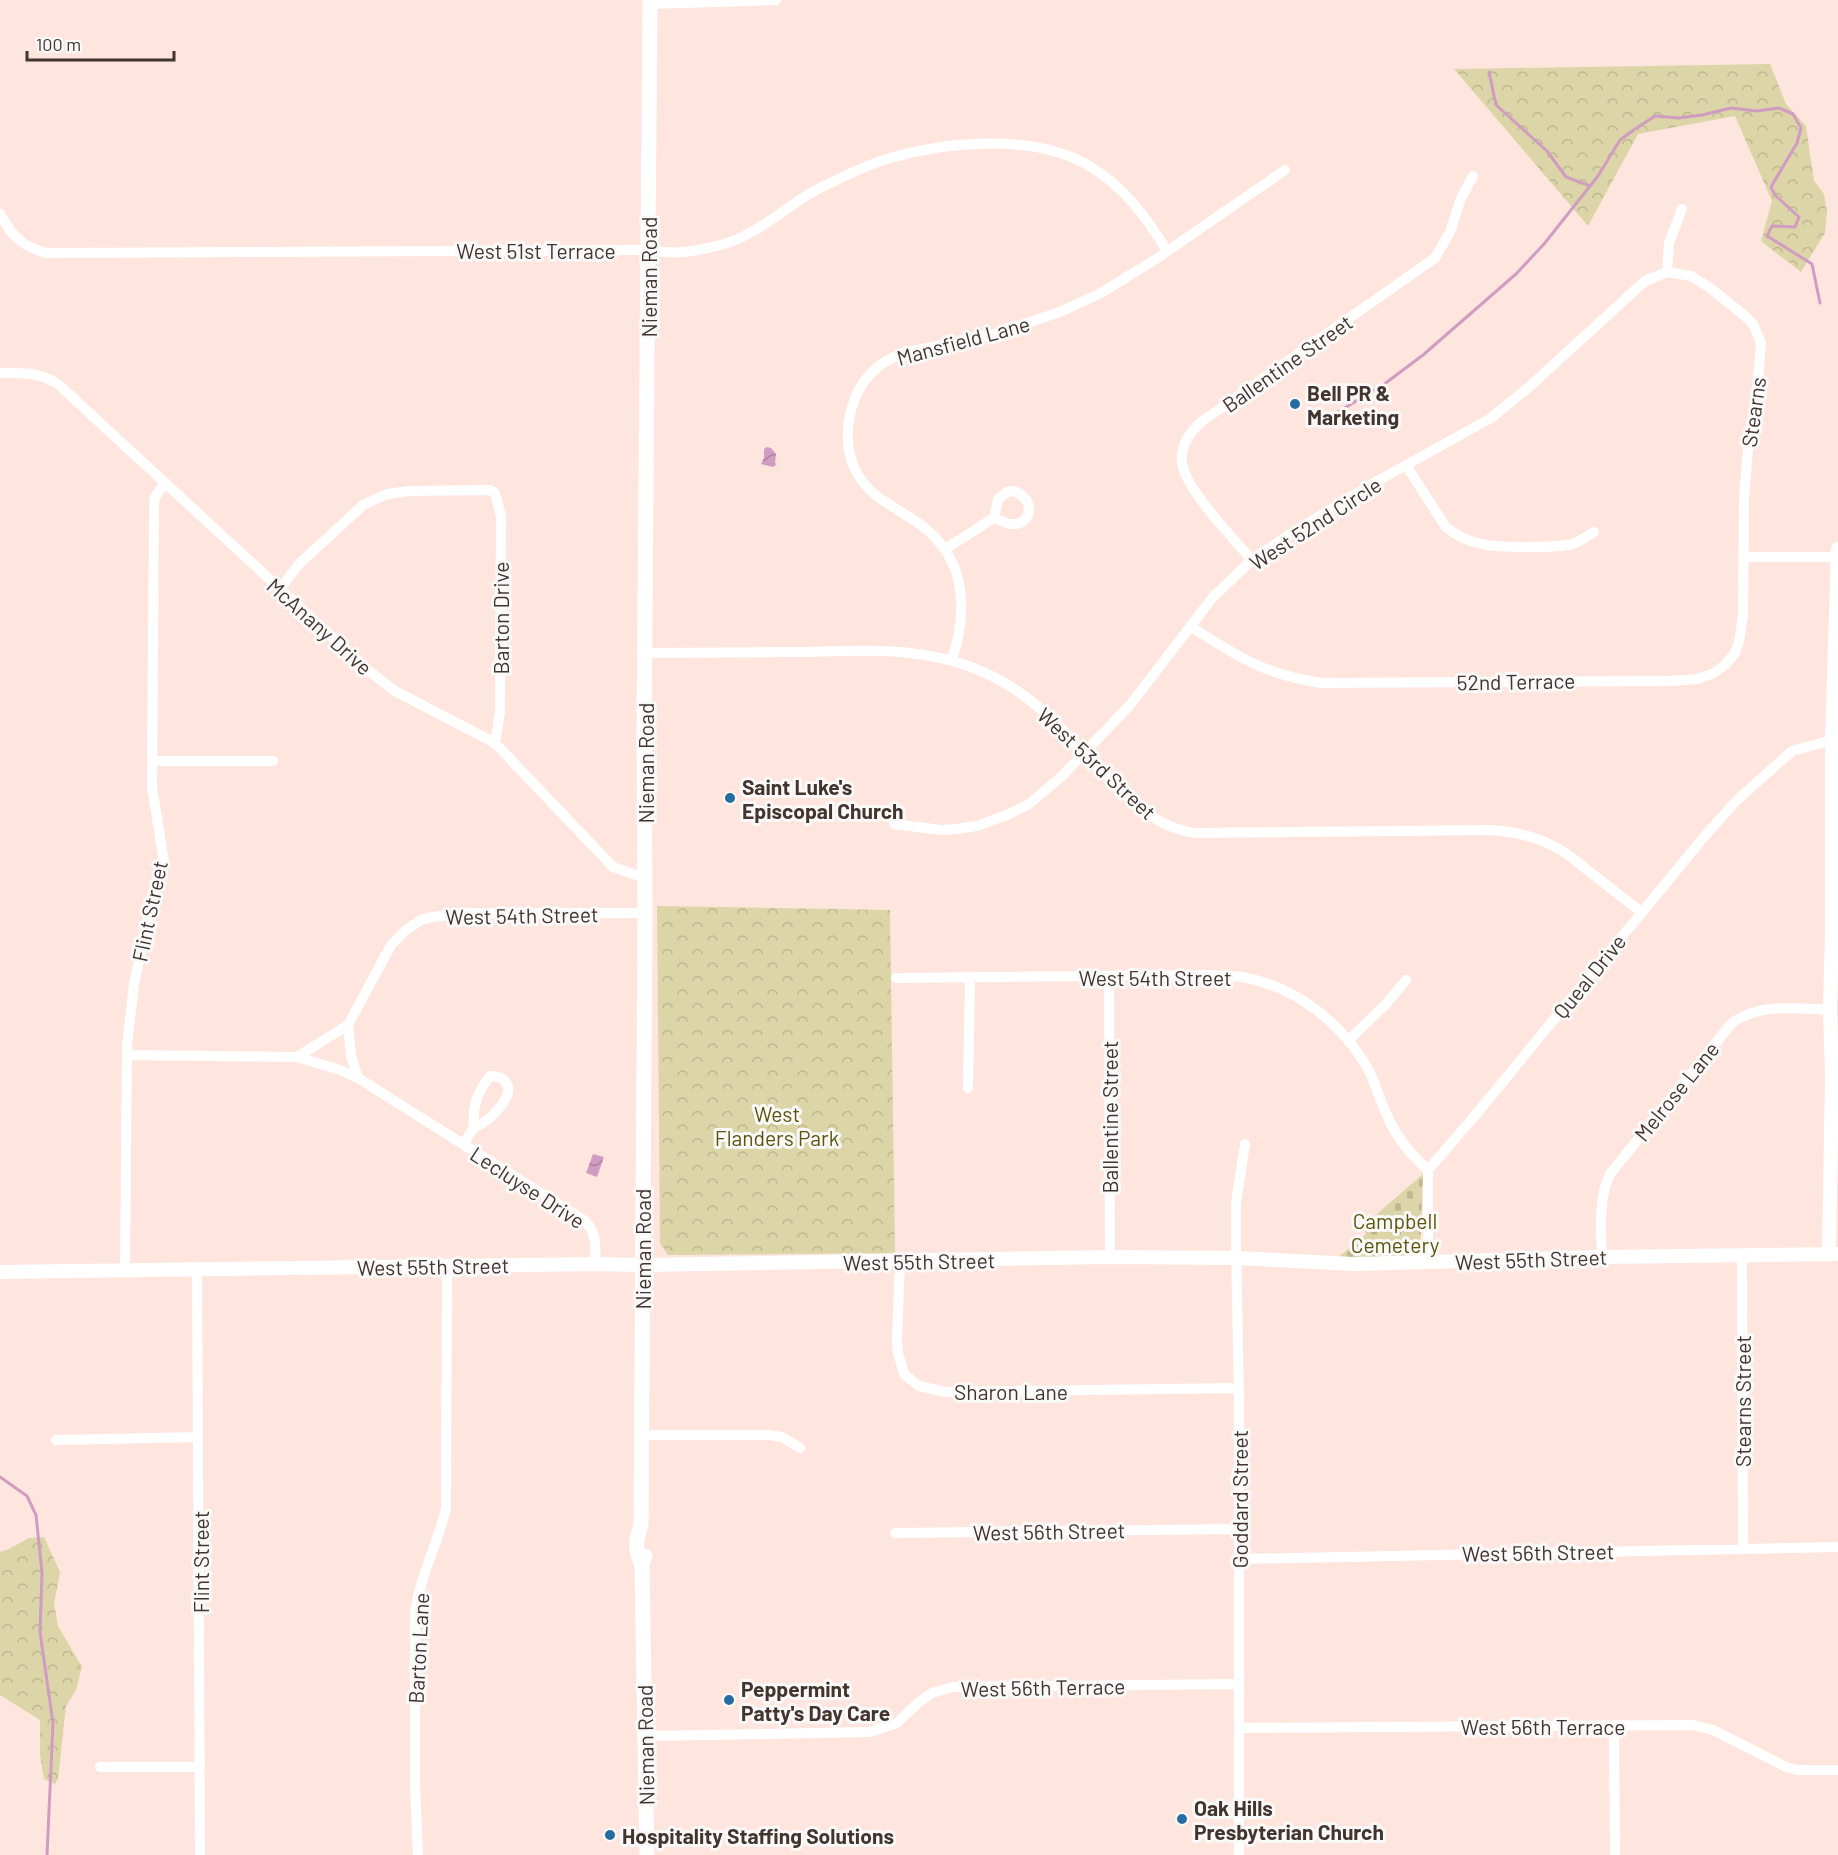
<svg xmlns="http://www.w3.org/2000/svg" width="1838" height="1855" font-family="Barlow,sans-serif">
	<style>
		.forest { fill: url(#forest-crowns) }
		.cemetery { fill: url(#cemetery-stones) }
		.water { fill: url(#water-waves) }
		.lines { fill: none; stroke-linecap: round; stroke-linejoin: round }
		.stream { stroke: #d19cc1; stroke-width: 3 }
		.minor { stroke: #fff; stroke-width: 10 }
		.tertiary { stroke: #fff; stroke-width: 14 }
		.secondary { stroke: #fff; stroke-width: 15 }
		.poi-dot { fill: #266ca0; stroke: #f9f9f9; stroke-width: 2 }
		.labels { text-anchor: middle; dominant-baseline: central; stroke-width: 6; stroke-linejoin: round; paint-order: stroke }
		.street-label { font-size: 21px; fill: #43342f; stroke: #f9f9f9 }
		.poi-label { font-size: 21px; font-weight: bold; fill: #43342f; stroke: #f9f9f9; text-anchor: start }
		.park-label { font-size: 21px; fill: #5d540a; stroke: #f9f9f9 }
	</style>
	<defs>
		<pattern id="forest-crowns" width="20" height="18" patternUnits="userSpaceOnUse" patternTransform="scale(1.5)"><rect width="20" height="18" fill="#dcd5a7"/><path d="M2 6a3 3 0 1 1 6 0M12 15a3 3 0 1 1 6 0" fill="none" stroke="#beb790"/></pattern>
		<pattern id="cemetery-stones" width="16" height="16" patternUnits="userSpaceOnUse" patternTransform="scale(1.5)"><rect width="16" height="16" fill="#dcd5a7"/><path d="M2 7V4a2 2 0 0 1 4 0v3zM10 15v-3a2 2 0 0 1 4 0v3z" fill="#beb790"/></pattern>
		<pattern id="water-waves" width="16" height="10" patternUnits="userSpaceOnUse" patternTransform="scale(1.5)"><rect width="16" height="10" fill="#d19cc1"/><path d="M0 5q4-4 8 0t8 0" fill="none" stroke="#ab809d"/></pattern>
	</defs>
	<rect width="100%" height="100%" fill="#fee6de"/>
	<!-- forest -->
	<path class="forest" d="M 1770,64 L 1786,104 L 1806,126 L 1814,181 L 1824,194 L 1827,212 L 1825,233 L 1801,272 L 1761,241 L 1772,201 L 1735,116 L 1638,134 L 1588,226 L 1454,69 Z
		M 657,906 L 890,910 L 895,1253 L 668,1255 L 660,1243 Z
		M 44,1537 L 60,1572 L 54,1603 L 58,1626 L 82,1667 L 76,1690 L 66,1706 L 58,1779 L 55,1784 L 44,1779 L 40,1755 L 40,1720 L 0,1695 L 0,1552 L 9,1549 L 29,1538 Z"/>
	<!-- cemetery -->
	<path class="cemetery" d="M 1423,1174 L 1420,1251 L 1415,1256 L 1337,1258 L 1366,1234 L 1363,1226 Z"/>
	<!-- water -->
	<path class="water" d="M 767,447 L 771,448 L 776,454 L 775,463 L 777,464 L 773,467 L 761,464 L 764,458 L 764,449 Z
		M 593,1154 L 604,1157 L 597,1177 L 586,1173 Z"/>
	<g class="lines">
		<!-- stream -->
		<path class="stream" d="M 1489,72 L 1496,105 L 1547,151 L 1566,177 L 1590,186
			M 1331,416 L 1383,385 L 1423,355 L 1516,274 L 1544,244 L 1598,176 L 1620,140 L 1635,129 L 1655,116 L 1679,118 L 1702,115 L 1731,108 L 1757,111 L 1779,108 L 1793,114 L 1801,128 L 1797,143 L 1771,187 L 1775,195 L 1799,217 L 1795,227 L 1772,226 L 1767,236 L 1812,264 L 1820,303
			M 0,1477 L 27,1496 L 36,1515 L 42,1573 L 40,1632 L 53,1723 L 47,1855"/>
		<!-- minor -->
		<path class="minor" d="M 650,4 L 776,0
			M 0,214 C 12,236 22,247 47,253 L 636,250 C 646,250 654,251 664,252 C 684,254 707,249 727,243 C 762,232 788,204 820,188 C 842,177 864,166 887,159 C 947,141 1036,133 1091,167 C 1125,188 1147,218 1167,251
			M 1667,272 L 1669,243 L 1682,209
			M 0,373 C 21,373 39,372 58,384 L 369,671 L 395,691 L 495,743 L 613,867 L 645,878
			M 1406,465 L 1445,526 C 1469,548 1500,547 1530,547 C 1544,547 1559,547 1573,544 C 1580,541 1587,536 1594,532
			M 1012,491 C 1035,495 1034,525 1012,524 C 1006,524 1000,520 994,518 L 998,499 L 1007,492 Z
			M 945,549 L 994,518
			M 1744,557 L 1838,557
			M 1252,560 C 1233,538 1186,490 1182,463 C 1180,446 1189,433 1201,422 L 1435,258 L 1450,232 L 1461,198 L 1473,176
			M 280,589 L 299,564 L 363,505 L 387,494 L 409,491 L 490,490 L 495,493 L 501,516 L 500,712 L 495,743
			M 646,653 C 696,653 746,652 796,652 C 868,651 936,644 1001,681 C 1042,703 1073,742 1106,775 C 1132,802 1156,828 1195,833 L 1491,830 C 1519,832 1543,838 1567,854 L 1641,912
			M 952,659 C 964,624 967,582 945,550 C 930,526 904,515 881,499 C 849,477 842,442 852,407 C 860,380 878,362 903,353 L 996,334 L 1062,311 L 1101,293 L 1156,259 L 1285,170
			M 153,761 L 273,761
			M 894,824 L 941,830 L 956,829 L 977,826 L 1007,815 L 1029,804 L 1062,776 L 1130,705 L 1213,597 L 1252,560 L 1284,538 L 1372,484 L 1491,418 L 1528,388 L 1645,281 L 1667,272 L 1691,276 L 1709,287 L 1746,317 L 1753,324 L 1761,343 L 1756,403 L 1748,450 L 1744,498 L 1743,615 L 1739,642 L 1735,653 L 1725,665 L 1712,674 L 1697,679 L 1671,681 L 1321,683 C 1262,674 1239,657 1190,626
			M 1109,977 L 1110,1257
			M 896,978 L 1210,975 C 1221,976 1232,976 1242,977 C 1295,986 1342,1023 1368,1069 C 1376,1085 1381,1103 1389,1120 C 1398,1139 1412,1156 1428,1170
			M 348,1025 L 351,1056 L 358,1078
			M 1349,1040 L 1386,1004 L 1406,980
			M 127,1055 L 297,1057 L 348,1025 L 391,945 L 406,930 L 421,920 L 432,917 L 463,913 L 645,913
			M 297,1057 L 340,1070 L 358,1078 L 585,1221 C 597,1234 596,1247 595,1264
			M 968,1088 L 970,978
			M 464,1144 C 467,1139 470,1132 474,1128 C 477,1126 480,1125 483,1123 C 493,1116 513,1097 507,1084 C 504,1077 497,1076 490,1076 C 477,1093 472,1106 474,1128
			M 1742,1254 L 1743,1548
			M 1602,1257 C 1601,1229 1598,1199 1610,1174 L 1732,1023 C 1761,1002 1797,1009 1830,1010
			M 900,1261 L 897,1340 L 898,1353 L 904,1374 L 919,1386 L 946,1392 L 1237,1388
			M 1428,1262 L 1428,1170 L 1478,1112 L 1703,838 L 1737,800 L 1792,751 L 1832,740
			M 125,1269 L 127,1045 L 134,984 L 150,909 L 164,862 L 152,787 L 154,505 L 155,497 L 164,484
			M 197,1270 L 200,1855
			M 643,1435 L 769,1435 L 782,1437 L 800,1448
			M 56,1440 L 198,1437
			M 895,1533 L 1238,1529
			M 1239,1559 L 1838,1547
			M 1614,1725 L 1615,1855
			M 1239,1728 L 1693,1725 L 1713,1730 L 1786,1767 L 1798,1770 L 1838,1770
			M 645,1736 L 870,1732 L 897,1723 L 919,1702 L 932,1693 L 953,1687 L 1238,1684
			M 100,1767 L 200,1767
			M 418,1855 L 415,1785 L 415,1614 C 419,1577 438,1544 446,1508 L 447,1266
			M 1239,1855 L 1239,1399 L 1236,1245 L 1236,1203 L 1245,1144"/>
		<!-- tertiary -->
		<path class="tertiary" d="M 1829,1254 L 1832,1074 L 1830,1010 L 1832,931 L 1832,740 L 1838,549
			M 0,1272 L 595,1264 L 642,1265 L 1110,1257 L 1236,1258 L 1354,1264 L 1602,1257 L 1838,1254"/>
		<!-- secondary -->
		<path class="secondary" d="M 645,1556 L 642,1564 L 647,1855
			M 642,1564 C 634,1551 636,1539 641,1525 L 645,913 L 644,733 L 650,0"/>
	</g>
	<!-- markers -->
	<g class="poi-dot">
		<circle cx="1295" cy="404" r="6"/>
		<circle cx="730" cy="798" r="6"/>
		<circle cx="729" cy="1700" r="6"/>
		<circle cx="1182" cy="1819" r="6"/>
		<circle cx="610" cy="1835" r="6"/>
	</g>
	<g class="labels">
		<!-- street labels -->
		<g class="street-label">
			<text x="536" y="250">West 51st Terrace</text>
			<text transform="translate(648 277) rotate(-90)">Nieman Road</text>
			<text transform="translate(963 340) rotate(-15)">Mansfield Lane</text>
			<text transform="translate(1287 363) rotate(-35)">Ballentine Street</text>
			<text transform="translate(1753 412) rotate(-82)">Stearns</text>
			<text transform="translate(1315 523) rotate(-33)">West 52nd Circle</text>
			<text transform="translate(500 618) rotate(-90)">Barton Drive</text>
			<text transform="translate(320 626) rotate(42)">McAnany Drive</text>
			<text transform="translate(1516 681) rotate(-1)">52nd Terrace</text>
			<text transform="translate(645 763) rotate(-90)">Nieman Road</text>
			<text transform="translate(1097 763) rotate(43)">West 53rd Street</text>
			<text transform="translate(149 911) rotate(-78)">Flint Street</text>
			<text transform="translate(522 915) rotate(-1)">West 54th Street</text>
			<text transform="translate(1589 976) rotate(-51)">Queal Drive</text>
			<text x="1155" y="977">West 54th Street</text>
			<text transform="translate(1676 1091) rotate(-51)">Melrose Lane</text>
			<text transform="translate(1109 1117) rotate(-90)">Ballentine Street</text>
			<text transform="translate(528 1187) rotate(33)">Lecluyse Drive</text>
			<text transform="translate(642 1249) rotate(-90)">Nieman Road</text>
			<text transform="translate(1531 1259) rotate(-2)">West 55th Street</text>
			<text transform="translate(919 1261) rotate(-1)">West 55th Street</text>
			<text transform="translate(433 1266) rotate(-1)">West 55th Street</text>
			<text x="1011" y="1391">Sharon Lane</text>
			<text transform="translate(1742 1401) rotate(-90)">Stearns Street</text>
			<text transform="translate(1239 1499) rotate(-90)">Goddard Street</text>
			<text transform="translate(1049 1531) rotate(-1)">West 56th Street</text>
			<text transform="translate(1538 1552) rotate(-1)">West 56th Street</text>
			<text transform="translate(200 1562) rotate(-90)">Flint Street</text>
			<text transform="translate(418 1648) rotate(-87)">Barton Lane</text>
			<text transform="translate(1043 1687) rotate(-1)">West 56th Terrace</text>
			<text x="1543" y="1726">West 56th Terrace</text>
			<text transform="translate(645 1745) rotate(-91)">Nieman Road</text>
		</g>
		<!-- poi labels -->
		<g class="poi-label">
			<text x="1307" y="392">Bell PR &amp;<tspan x="1307" dy="24">Marketing</tspan></text>
			<text x="742" y="786">Saint Luke's<tspan x="742" dy="24">Episcopal Church</tspan></text>
			<text x="741" y="1688">Peppermint<tspan x="741" dy="24">Patty's Day Care</tspan></text>
			<text x="1194" y="1807">Oak Hills<tspan x="1194" dy="24">Presbyterian Church</tspan></text>
			<text x="622" y="1835">Hospitality Staffing Solutions</text>
		</g>
		<!-- park labels -->
		<g class="park-label">
			<text x="777" y="1113">West<tspan x="777" dy="24">Flanders Park</tspan></text>
			<text x="1395" y="1220">Campbell<tspan x="1395" dy="24">Cemetery</tspan></text>
		</g>
	</g>
	<!-- scale -->
	<path d="M27 51v9h147v-9" fill="none" stroke="#43342f" stroke-width="3"/>
	<text x="36" y="51" font-size="18" fill="#43342f" stroke="#f9f9f9" stroke-width="4.5" paint-order="stroke">100 m</text>
</svg>
